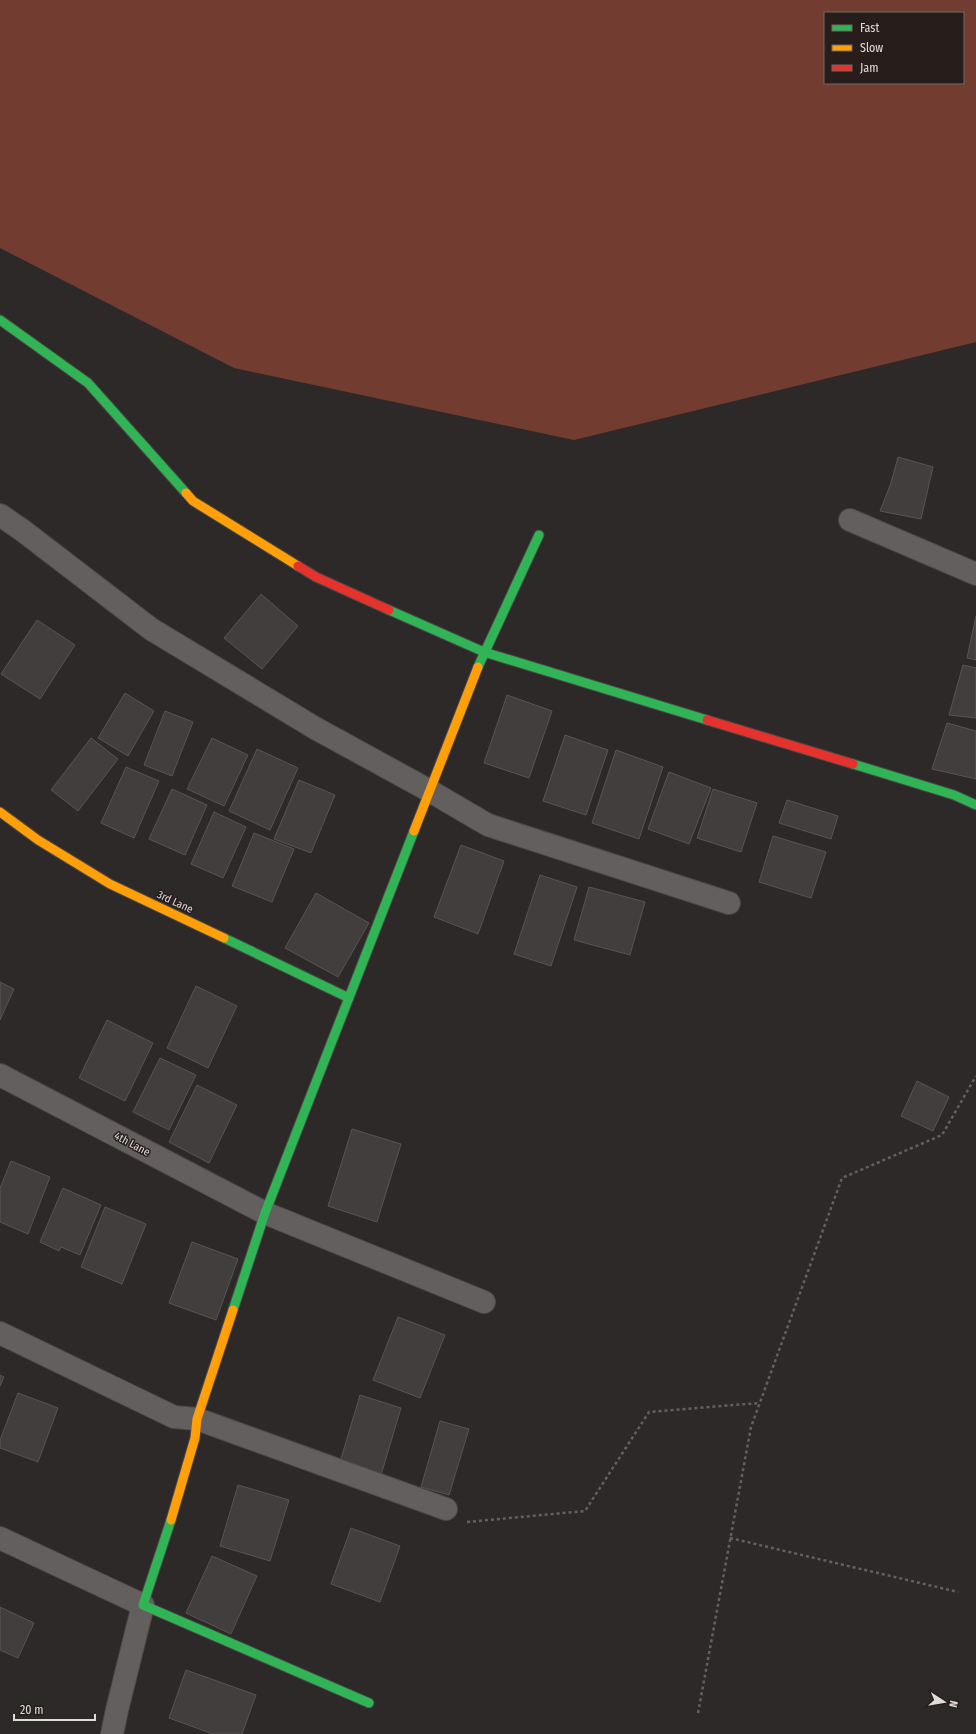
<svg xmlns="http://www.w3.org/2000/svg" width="976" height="1734" font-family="'Fira Sans Condensed',sans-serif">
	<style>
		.forest { fill: #733c31; fill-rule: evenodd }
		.building { fill: #423e3d; stroke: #595454 }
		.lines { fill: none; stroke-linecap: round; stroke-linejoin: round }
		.street-casing { stroke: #4b4746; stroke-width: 24 }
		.fast-casing { stroke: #4b4746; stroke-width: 11 }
		.slow-casing { stroke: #4b4746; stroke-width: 11 }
		.jam-casing { stroke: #4b4746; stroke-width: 11 }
		.path { stroke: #646060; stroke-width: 2.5; stroke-dasharray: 3 3; stroke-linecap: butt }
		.street { stroke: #635f5e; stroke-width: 22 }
		.fast { stroke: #30b455; stroke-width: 9 }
		.slow { stroke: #ff9f0a; stroke-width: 9 }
		.jam { stroke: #e5322d; stroke-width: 9 }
		.labels { text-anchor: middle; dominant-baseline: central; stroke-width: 3; stroke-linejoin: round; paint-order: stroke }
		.street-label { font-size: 11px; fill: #e0dad9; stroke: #271e1c }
	</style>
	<rect width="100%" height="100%" fill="#2e2929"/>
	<!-- forest -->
	<path class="forest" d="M 0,0 L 976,0 L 976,342 L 574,440 L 234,368 L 0,248 ZM 825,13 L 963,13 L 963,83 L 825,83 Z"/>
	<!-- building -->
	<path class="building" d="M 898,457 L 933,467 L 921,519 L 880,511 L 891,483 Z
		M 261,594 L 298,626 L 262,669 L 224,638 Z
		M 976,616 L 976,660 L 967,658 Z
		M 37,620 L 75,645 L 40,699 L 1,674 Z
		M 963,665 L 976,668 L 976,718 L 949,715 Z
		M 125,693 L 154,711 L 128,756 L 98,738 Z
		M 507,695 L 552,711 L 529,778 L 484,763 Z
		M 165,711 L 193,722 L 172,776 L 144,765 Z
		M 947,723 L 976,731 L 976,779 L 932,769 Z
		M 565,735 L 608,750 L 586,815 L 543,801 Z
		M 91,738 L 118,759 L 78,811 L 51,790 Z
		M 212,738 L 248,755 L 224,806 L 187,789 Z
		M 257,749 L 298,768 L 270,830 L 229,811 Z
		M 616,750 L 663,767 L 639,839 L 592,823 Z
		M 126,767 L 159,781 L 134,838 L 101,823 Z
		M 669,772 L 711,788 L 689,844 L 648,829 Z
		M 299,780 L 335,795 L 311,853 L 274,839 Z
		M 172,789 L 207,805 L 185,855 L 149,839 Z
		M 713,789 L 757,803 L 741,852 L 697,838 Z
		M 787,800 L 838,816 L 831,839 L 779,823 Z
		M 214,812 L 246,827 L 223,878 L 191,864 Z
		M 254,833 L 294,849 L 272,902 L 232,886 Z
		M 773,836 L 826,852 L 811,898 L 759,882 Z
		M 461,845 L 504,861 L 478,934 L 434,917 Z
		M 540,875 L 577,887 L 551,966 L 514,954 Z
		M 589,887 L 645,902 L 630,955 L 574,940 Z
		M 316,893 L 369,923 L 338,977 L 285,948 Z
		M 0,982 L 14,989 L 0,1020 Z
		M 196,986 L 237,1006 L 208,1068 L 167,1048 Z
		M 107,1020 L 153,1043 L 125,1101 L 79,1078 Z
		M 160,1058 L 196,1075 L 169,1130 L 133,1112 Z
		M 917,1081 L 949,1097 L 933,1131 L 901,1116 Z
		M 197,1085 L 237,1105 L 209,1163 L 169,1142 Z
		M 352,1129 L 401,1144 L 377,1222 L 328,1206 Z
		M 11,1161 L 50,1177 L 28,1234 L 0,1222 L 0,1188 Z
		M 63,1188 L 101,1205 L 80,1255 L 61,1247 L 59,1251 L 40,1242 Z
		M 105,1207 L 146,1224 L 122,1284 L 81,1267 Z
		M 192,1242 L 238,1259 L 216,1320 L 169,1303 Z
		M 398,1317 L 445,1335 L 420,1398 L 373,1380 Z
		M 0,1375 L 4,1377 L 0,1386 Z
		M 18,1393 L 58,1408 L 38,1462 L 0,1448 L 0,1440 Z
		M 360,1395 L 401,1408 L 381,1475 L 340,1462 Z
		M 440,1421 L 469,1429 L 449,1495 L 421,1487 Z
		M 238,1485 L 289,1500 L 270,1561 L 220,1546 Z
		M 351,1528 L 400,1546 L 380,1602 L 331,1584 Z
		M 212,1556 L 257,1576 L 231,1634 L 186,1613 Z
		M 0,1607 L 34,1623 L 18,1658 L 0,1650 Z
		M 186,1670 L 256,1695 L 242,1734 L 213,1734 L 169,1718 Z"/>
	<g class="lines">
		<defs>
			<path id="street" d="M 0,515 L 22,530 L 151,629 L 315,728 L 430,791 L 488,825 L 729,903
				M 850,520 L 976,574
				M 0,1075 L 265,1213 L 484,1302
				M 0,1333 L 174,1417 L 197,1419 L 446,1509
				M 0,1538 L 143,1605 L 117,1710 L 112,1734"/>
			<path id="fast" d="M 0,320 L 88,383 L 186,493
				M 389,610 L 484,652 L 707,720
				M 478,667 L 539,535
				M 853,764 L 954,795 L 976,805
				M 224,938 L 349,998
				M 233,1310 L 265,1213 L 414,831
				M 171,1520 L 143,1605 L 369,1703"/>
			<path id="slow" d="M 186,493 L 193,501 L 298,566
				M 0,812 L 38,840 L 110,884 L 224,938
				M 414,831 L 478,667
				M 171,1520 L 195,1438 L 197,1419 L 233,1310"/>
			<path id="jam" d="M 298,566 L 316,577 L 389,610
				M 707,720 L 853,764"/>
		</defs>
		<!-- street casing -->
		<use href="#street" class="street-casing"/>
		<!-- fast casing -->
		<use href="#fast" class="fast-casing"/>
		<!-- slow casing -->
		<use href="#slow" class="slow-casing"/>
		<!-- jam casing -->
		<use href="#jam" class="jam-casing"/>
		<!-- path -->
		<path class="path" d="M 467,1522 L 585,1511 L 649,1412 L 759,1403
			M 730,1538 L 958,1592
			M 698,1713 L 751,1427 L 842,1178 L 942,1135 L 976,1076"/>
		<!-- street -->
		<use href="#street" class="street"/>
		<!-- fast -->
		<use href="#fast" class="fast"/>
		<!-- slow -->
		<use href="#slow" class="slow"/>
		<!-- jam -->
		<use href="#jam" class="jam"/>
	</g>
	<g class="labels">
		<!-- street labels -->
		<g class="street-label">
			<text transform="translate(175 902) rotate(25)">3rd Lane</text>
			<text transform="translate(132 1144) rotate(28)">4th Lane</text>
		</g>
	</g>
	<!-- legend -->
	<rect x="824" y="12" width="140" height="72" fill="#271e1c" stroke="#716968"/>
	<rect x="832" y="25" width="20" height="6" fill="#30b455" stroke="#716968"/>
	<text x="860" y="32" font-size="12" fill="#e0dad9">Fast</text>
	<rect x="832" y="45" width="20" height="6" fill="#ff9f0a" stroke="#716968"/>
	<text x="860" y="52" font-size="12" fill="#e0dad9">Slow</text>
	<rect x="832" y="65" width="20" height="6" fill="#e5322d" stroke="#716968"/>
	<text x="860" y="72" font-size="12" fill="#e0dad9">Jam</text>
	<!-- north arrow -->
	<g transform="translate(944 1702) rotate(102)" stroke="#271e1c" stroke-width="3" paint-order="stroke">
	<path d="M0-3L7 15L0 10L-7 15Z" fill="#e0dad9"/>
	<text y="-6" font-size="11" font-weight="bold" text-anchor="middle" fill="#e0dad9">N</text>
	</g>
	<!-- scale -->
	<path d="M14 1714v6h81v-6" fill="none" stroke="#e0dad9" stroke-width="2"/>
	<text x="20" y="1714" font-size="12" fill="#e0dad9" stroke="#271e1c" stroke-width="3" paint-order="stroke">20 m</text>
</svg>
